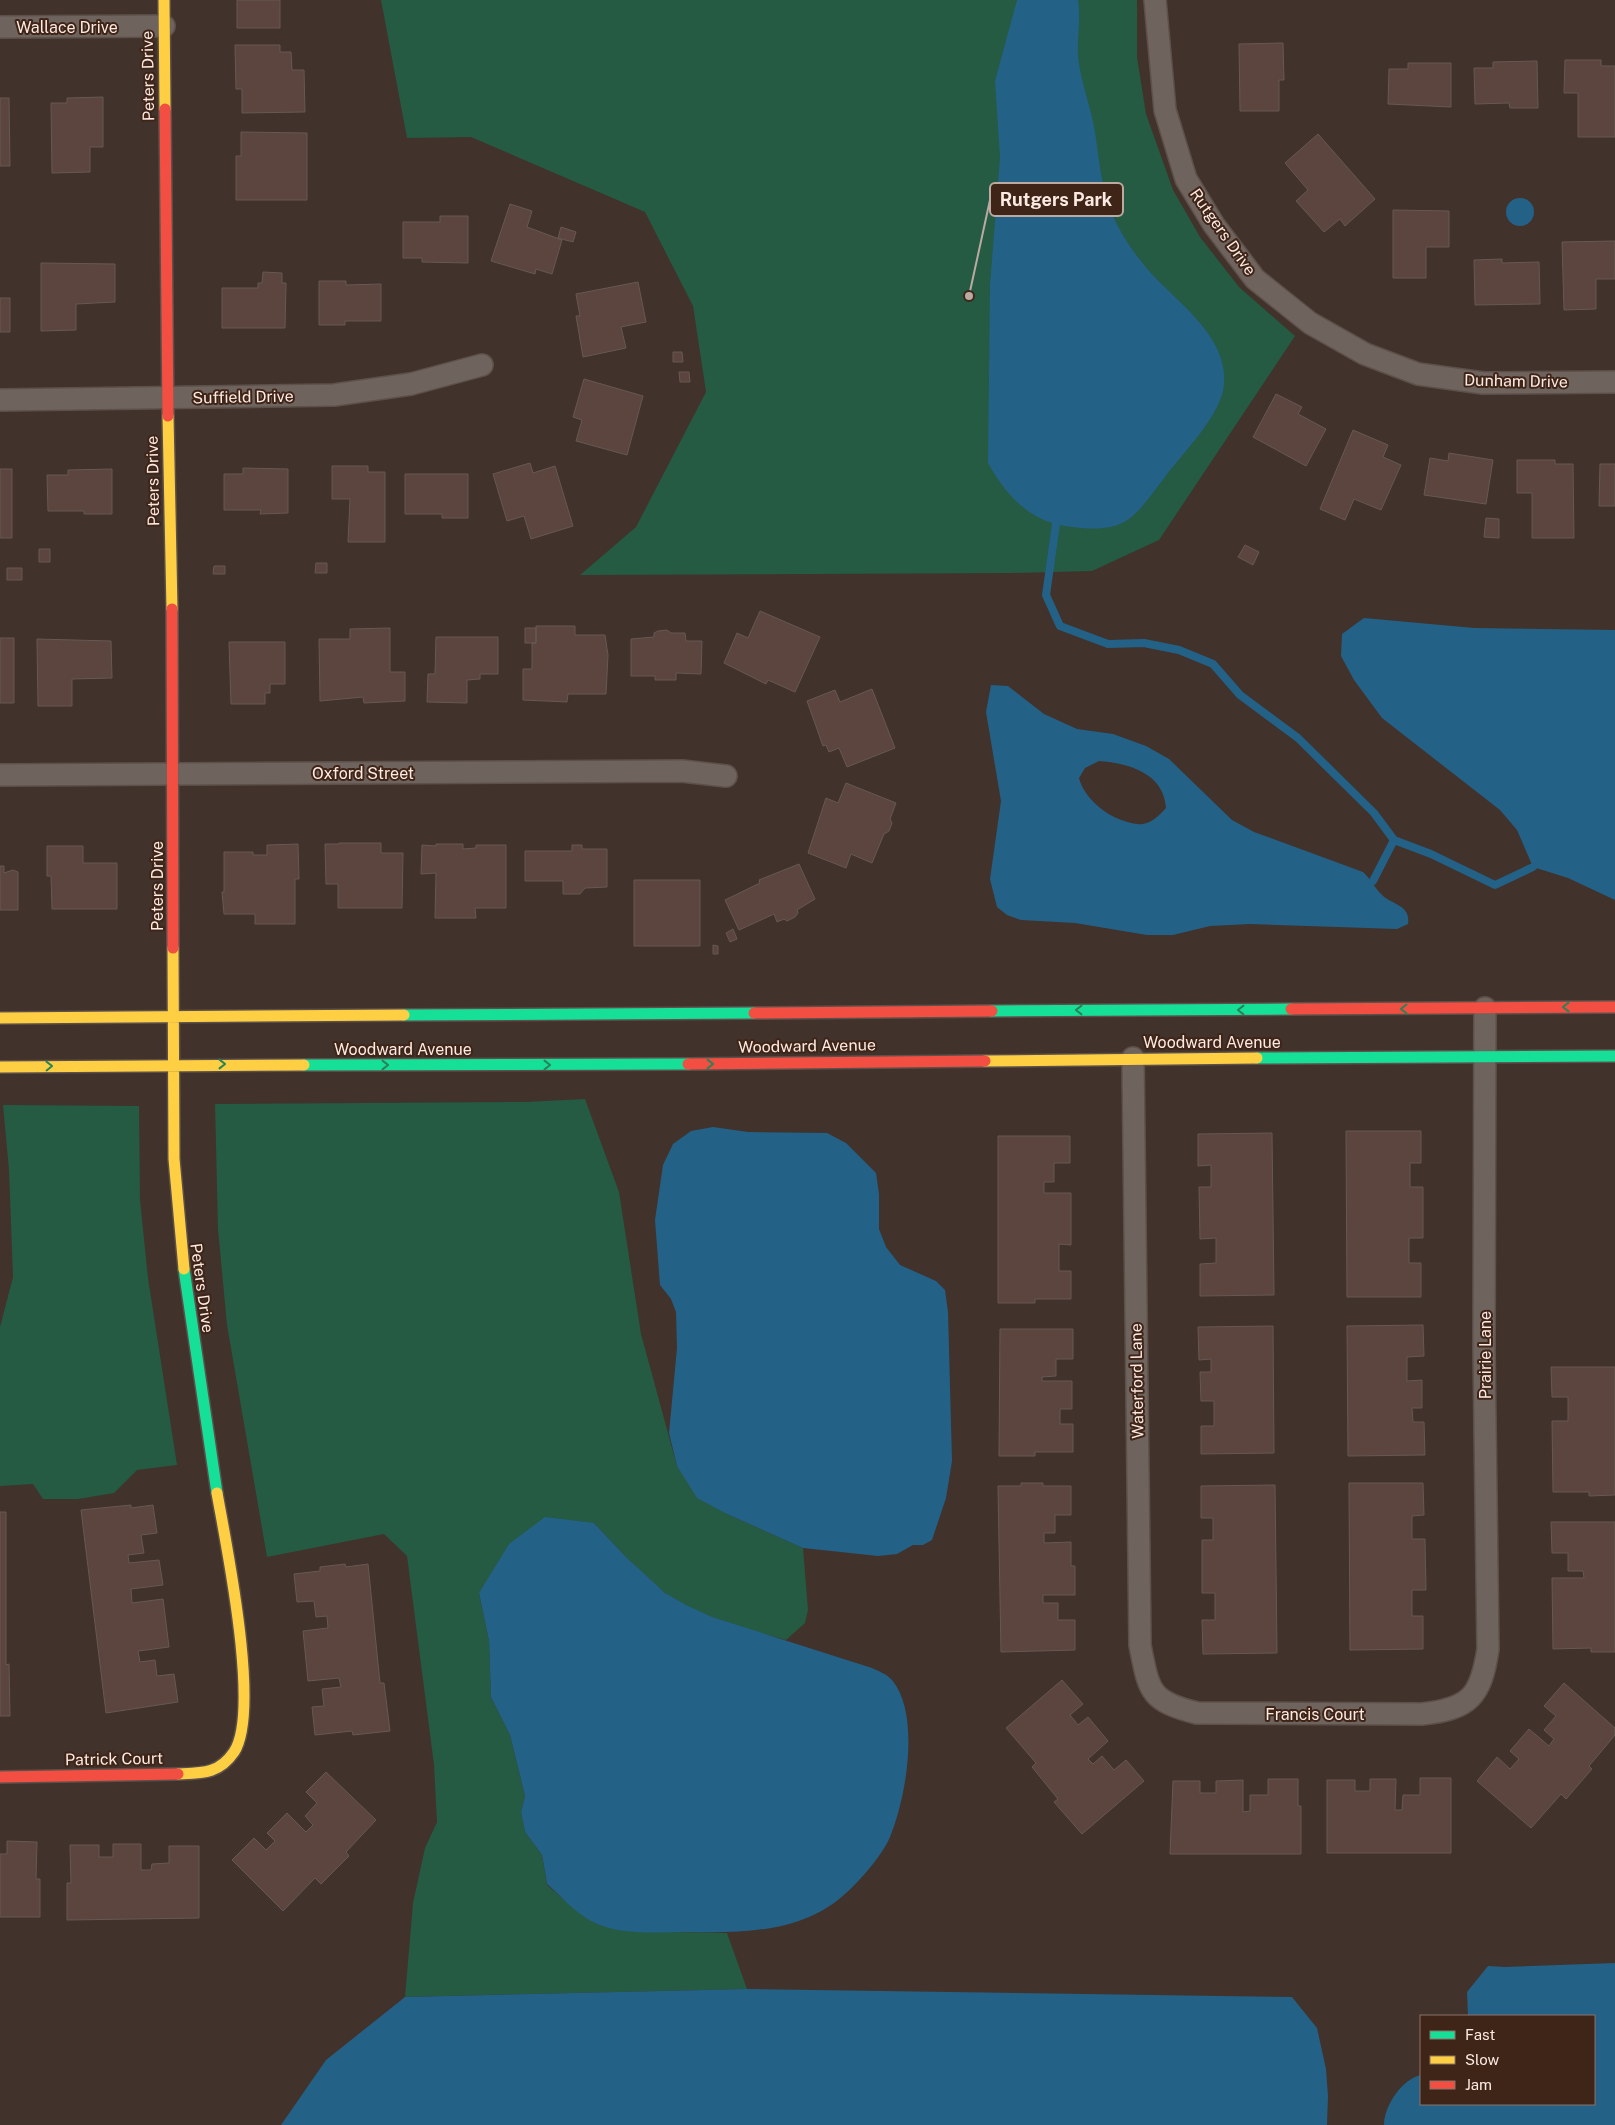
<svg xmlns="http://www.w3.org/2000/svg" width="1615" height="2125" font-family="'Public Sans',sans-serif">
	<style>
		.green { fill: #255a43 }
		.water { fill: #246186; fill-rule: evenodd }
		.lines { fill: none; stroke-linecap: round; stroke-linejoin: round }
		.stream { stroke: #246186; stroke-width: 8 }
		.building { fill: #5c453f; stroke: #665853 }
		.street-casing { stroke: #5d504a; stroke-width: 24 }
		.fast-casing { stroke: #5d504a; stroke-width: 14 }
		.slow-casing { stroke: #5d504a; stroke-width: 14 }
		.jam-casing { stroke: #5d504a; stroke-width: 14 }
		.street { stroke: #6f635e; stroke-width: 21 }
		.fast { stroke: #16e098; stroke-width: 11 }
		.slow { stroke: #ffcf43; stroke-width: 11 }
		.jam { stroke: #f24e42; stroke-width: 11 }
		.oneway { stroke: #2a8258 }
		.labels { text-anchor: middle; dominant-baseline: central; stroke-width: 4; stroke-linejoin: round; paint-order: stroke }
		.street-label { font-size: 16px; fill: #fdeae2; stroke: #3f2418 }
		.leader { fill: none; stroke: #bbaaa2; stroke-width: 2 }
		.callout-dot { fill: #bbaaa2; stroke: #3f2418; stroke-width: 2 }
		.callout { fill: #3f2418; stroke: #bbaaa2; stroke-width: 2 }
		.callout-label { font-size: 18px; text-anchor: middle; font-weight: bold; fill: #fdeae2 }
	</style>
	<rect width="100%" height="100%" fill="#41322b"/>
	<!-- green -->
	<path class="green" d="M 381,0 L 1137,0 L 1137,57 L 1146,114 L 1173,190 L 1200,237 L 1239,287 L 1295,336 L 1159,540 L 1092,571 L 1011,573 L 580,575 L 636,527 L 706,392 L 693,306 L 645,212 L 471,137 L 407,138 Z
		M 585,1099 L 619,1192 L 641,1334 L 677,1466 L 727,1514 L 803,1548 L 808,1610 L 805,1623 L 786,1640 C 746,1629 700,1619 665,1593 C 639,1573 617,1547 594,1523 L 479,1593 L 489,1641 L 491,1697 L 510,1735 L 525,1796 L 521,1812 L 525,1832 L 542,1855 L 547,1885 L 582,1915 L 599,1924 L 627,1931 L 727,1933 L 747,1989 L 405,1997 L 413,1903 L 425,1848 L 437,1822 L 434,1765 L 407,1556 L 384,1534 L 267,1557 L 227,1325 L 218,1229 L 215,1104 L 525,1102 Z
		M 3,1105 L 139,1106 L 140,1200 L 148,1278 L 177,1465 L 137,1470 L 114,1493 L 78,1499 L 43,1499 L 33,1484 L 0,1486 L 0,1327 L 13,1277 L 9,1170 Z"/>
	<!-- water -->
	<path class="water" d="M 1017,0 L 1078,0 C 1081,19 1077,38 1078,57 C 1081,83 1091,107 1095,132 C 1099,158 1101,186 1111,211 C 1119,232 1135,255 1150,272 C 1180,305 1233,340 1223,391 C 1217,419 1182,454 1165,477 C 1134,517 1128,534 1072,527 C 1031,523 1007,497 988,463 L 990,285 L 1000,157 L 995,81 Z
		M1506 212a14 14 0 1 1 28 0a14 14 0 1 1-28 0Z
		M 1364,618 L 1474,628 L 1615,630 L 1615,900 L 1568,878 L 1533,867 L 1517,830 L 1500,810 L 1382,718 L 1354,680 L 1341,656 L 1342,634 Z
		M 991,685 L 1008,686 L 1044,714 L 1077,729 L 1113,734 L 1146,746 L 1169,759 L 1232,820 L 1254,832 L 1363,872 C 1371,879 1374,887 1381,894 C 1391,905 1411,904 1408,924 L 1397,929 L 1250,924 L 1210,926 L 1173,935 L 1147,935 L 1075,923 L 1021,920 L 1007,915 L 997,907 L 990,879 L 1001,801 L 986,712 ZM 1099,761 C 1128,763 1164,773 1166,808 C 1159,816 1149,826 1137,824 C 1112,821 1085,801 1079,778 L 1085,768 Z
		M 713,1127 L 748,1132 L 827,1133 L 846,1143 L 876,1173 L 879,1194 L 879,1229 L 886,1247 L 900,1265 L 936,1281 L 945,1290 L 948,1312 L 952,1461 L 946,1498 L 932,1540 L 923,1545 L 913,1545 L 897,1554 L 878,1556 L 803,1548 L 727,1514 L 697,1498 L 677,1466 L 669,1433 L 677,1348 L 676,1312 L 671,1299 L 660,1285 L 655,1220 L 663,1165 L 673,1144 L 691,1131 Z
		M 545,1517 L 594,1523 L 627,1558 L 665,1593 L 686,1605 L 712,1617 L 872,1668 C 878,1671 887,1674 892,1680 C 921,1715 906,1798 890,1837 C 882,1857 849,1894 831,1905 C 790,1933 736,1933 688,1932 C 657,1932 619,1936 591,1921 C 574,1912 561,1896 547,1884 L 542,1855 L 525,1832 L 521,1812 L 525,1796 L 510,1735 L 491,1697 L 489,1641 L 479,1593 L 509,1544 Z
		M 1615,1963 L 1615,2125 L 1384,2125 C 1384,2106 1402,2079 1421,2075 L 1421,2104 L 1594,2104 L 1594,2016 L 1468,2016 L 1467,1992 L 1488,1966 L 1505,1967 Z
		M 747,1989 L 1292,1997 L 1317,2028 L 1326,2069 L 1328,2096 L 1327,2125 L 281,2125 L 326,2060 L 405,1997 Z"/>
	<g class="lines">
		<!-- stream -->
		<path class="stream" d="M 1056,524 L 1046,595 L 1060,626 L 1108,644 L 1144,643 L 1179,650 L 1213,664 L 1240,695 L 1298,738 L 1374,813 L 1394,840 L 1431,854 L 1495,885 L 1533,867
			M 1373,881 L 1394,840"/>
	</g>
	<!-- building -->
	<path class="building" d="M 237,0 L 280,0 L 280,28 L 237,28 Z
		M 1283,43 L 1284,80 L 1279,80 L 1279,111 L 1240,111 L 1239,44 Z
		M 235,45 L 280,45 L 280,52 L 291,52 L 292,70 L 304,70 L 305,112 L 242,113 L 242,89 L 236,89 Z
		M 1565,60 L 1601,60 L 1601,66 L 1615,66 L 1615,137 L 1578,137 L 1578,93 L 1564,93 Z
		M 1537,61 L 1538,108 L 1510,108 L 1509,103 L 1475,104 L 1474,68 L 1493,68 L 1493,62 Z
		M 1408,63 L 1451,63 L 1451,107 L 1388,104 L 1389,69 L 1408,69 Z
		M 103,97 L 103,147 L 90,147 L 90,172 L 52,173 L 51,103 L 67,103 L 67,98 Z
		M 0,98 L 9,98 L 10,166 L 0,166 Z
		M 241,132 L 307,133 L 307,200 L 236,200 L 236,156 L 241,156 Z
		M 1318,134 L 1375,199 L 1345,226 L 1340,219 L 1324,232 L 1296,201 L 1308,190 L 1285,163 Z
		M 510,204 L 532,211 L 527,227 L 562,240 L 552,274 L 536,269 L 535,274 L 491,261 Z
		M 1393,210 L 1449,211 L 1449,247 L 1426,247 L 1426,278 L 1393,278 Z
		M 440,216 L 468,216 L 468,263 L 422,262 L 422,258 L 403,258 L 403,222 L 440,222 Z
		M 561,227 L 576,232 L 573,242 L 558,238 Z
		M 1615,241 L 1615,279 L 1596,279 L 1596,309 L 1564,310 L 1562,242 Z
		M 1502,259 L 1502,263 L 1539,262 L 1540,304 L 1475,305 L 1474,260 Z
		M 41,263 L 115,264 L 115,302 L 76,304 L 76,330 L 41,331 Z
		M 263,272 L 282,273 L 282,283 L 286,283 L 285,328 L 222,328 L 222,288 L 258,288 L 258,283 L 262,283 Z
		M 319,281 L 346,281 L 346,285 L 381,284 L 381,321 L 345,321 L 345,325 L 319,325 Z
		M 638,282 L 646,322 L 621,327 L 626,348 L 583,357 L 576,316 L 580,316 L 576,294 Z
		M 0,298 L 10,298 L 10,332 L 0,332 Z
		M 673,352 L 682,352 L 683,362 L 673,362 Z
		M 679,372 L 689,372 L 690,382 L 680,382 Z
		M 584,379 L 643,396 L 627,455 L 576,441 L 582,420 L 573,417 Z
		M 1276,394 L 1302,407 L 1298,414 L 1326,429 L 1306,466 L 1253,437 Z
		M 1353,430 L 1388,445 L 1383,457 L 1401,465 L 1381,510 L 1354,499 L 1345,520 L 1320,509 Z
		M 1449,453 L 1493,460 L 1486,504 L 1424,495 L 1430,458 L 1448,461 Z
		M 1517,460 L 1555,460 L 1555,464 L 1573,464 L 1574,538 L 1532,538 L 1532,493 L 1517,493 Z
		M 530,463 L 533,473 L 555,466 L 573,526 L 531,539 L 524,516 L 507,521 L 493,474 Z
		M 1600,464 L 1615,464 L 1615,506 L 1599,506 Z
		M 332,466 L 368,466 L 368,472 L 385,472 L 385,542 L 348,542 L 350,499 L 332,499 Z
		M 243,468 L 288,469 L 288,513 L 260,514 L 261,510 L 224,510 L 224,474 L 243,474 Z
		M 0,469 L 12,469 L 12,538 L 0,538 Z
		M 112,469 L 112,514 L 84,514 L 84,511 L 48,511 L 47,475 L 68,475 L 68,470 Z
		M 405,474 L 468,474 L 468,518 L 442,518 L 442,514 L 405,514 Z
		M 1486,518 L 1499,519 L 1499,538 L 1484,537 Z
		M 1245,545 L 1259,552 L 1253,565 L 1238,557 Z
		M 39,549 L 50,549 L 50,562 L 39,562 Z
		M 316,563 L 327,563 L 327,573 L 315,573 Z
		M 214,566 L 225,566 L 225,574 L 213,574 Z
		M 7,568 L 22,568 L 22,580 L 7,580 Z
		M 760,611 L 820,637 L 795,692 L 768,680 L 766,684 L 724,663 L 737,633 L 748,638 Z
		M 536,626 L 575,626 L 575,635 L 605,635 L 608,655 L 606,694 L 568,694 L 567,702 L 523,700 L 523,669 L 532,669 L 532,643 L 536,643 Z
		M 390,628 L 390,672 L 405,672 L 405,701 L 364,703 L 363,697 L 320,701 L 319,639 L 350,639 L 350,629 Z
		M 525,628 L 536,628 L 536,643 L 525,643 Z
		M 667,630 L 671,633 L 685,633 L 686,641 L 702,641 L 701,674 L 676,673 L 676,680 L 655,680 L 655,676 L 631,676 L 631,639 L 654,637 L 654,633 L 658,631 Z
		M 436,637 L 498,637 L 498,674 L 480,674 L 480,679 L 467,680 L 467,703 L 427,702 L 428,674 L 435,674 Z
		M 0,638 L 14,638 L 14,703 L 0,703 Z
		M 37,639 L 111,641 L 112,678 L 72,679 L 72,706 L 38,706 Z
		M 229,642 L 285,642 L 285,684 L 270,684 L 270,693 L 265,693 L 265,704 L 231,704 Z
		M 872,689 L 895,748 L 847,767 L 839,748 L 829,752 L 826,745 L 823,746 L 807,701 L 835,690 L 840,702 Z
		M 846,783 L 896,803 L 890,819 L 892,823 L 889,831 L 884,834 L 872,863 L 851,854 L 846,868 L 808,853 L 826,798 L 838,803 Z
		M 339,843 L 381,843 L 381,853 L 403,853 L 402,908 L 338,908 L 338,884 L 326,884 L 325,844 L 339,844 Z
		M 298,844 L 299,879 L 295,879 L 295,924 L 255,924 L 255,914 L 224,914 L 222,892 L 224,892 L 224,852 L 253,852 L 253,855 L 267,855 L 267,845 Z
		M 436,844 L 463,844 L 463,849 L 476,848 L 476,845 L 506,845 L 506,908 L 475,908 L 476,918 L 435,918 L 436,873 L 421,874 L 422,845 L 436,846 Z
		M 572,845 L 582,845 L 582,849 L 607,849 L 607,887 L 585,888 L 580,894 L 563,894 L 563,881 L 525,881 L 525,851 L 572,851 Z
		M 47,846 L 83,846 L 83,863 L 117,863 L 117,909 L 52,909 L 51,876 L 47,876 Z
		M 799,864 L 815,899 L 797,910 L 798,913 L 795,917 L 787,921 L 784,919 L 777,922 L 774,914 L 739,930 L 725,900 L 760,883 L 759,880 Z
		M 0,866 L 4,866 L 4,873 L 13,870 L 18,872 L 18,910 L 0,910 Z
		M 634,880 L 700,880 L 700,946 L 634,946 Z
		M 733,929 L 737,939 L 730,942 L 726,933 Z
		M 713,945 L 718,946 L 718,954 L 713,954 Z
		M 1346,1131 L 1421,1131 L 1421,1163 L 1410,1163 L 1410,1187 L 1423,1187 L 1423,1238 L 1409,1238 L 1409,1263 L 1421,1263 L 1421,1297 L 1347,1297 Z
		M 1272,1133 L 1274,1295 L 1200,1296 L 1200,1264 L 1216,1263 L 1216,1238 L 1200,1239 L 1199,1187 L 1211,1187 L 1211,1165 L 1198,1166 L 1198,1134 Z
		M 998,1136 L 1070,1136 L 1070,1163 L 1054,1163 L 1054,1182 L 1044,1182 L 1044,1193 L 1071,1193 L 1071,1245 L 1059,1244 L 1059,1271 L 1071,1271 L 1071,1299 L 1035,1299 L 1035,1303 L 998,1303 Z
		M 1423,1325 L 1424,1356 L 1407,1357 L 1407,1381 L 1422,1380 L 1422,1408 L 1412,1408 L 1413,1422 L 1424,1422 L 1425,1455 L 1348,1456 L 1347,1326 Z
		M 1273,1326 L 1274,1453 L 1201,1454 L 1201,1426 L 1214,1426 L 1214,1401 L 1201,1401 L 1200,1372 L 1211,1372 L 1211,1359 L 1199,1360 L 1198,1327 Z
		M 1000,1329 L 1073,1329 L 1073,1359 L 1056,1359 L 1056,1376 L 1042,1377 L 1042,1381 L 1072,1381 L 1072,1409 L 1060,1409 L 1060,1424 L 1073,1424 L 1073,1452 L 1035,1452 L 1035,1456 L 999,1456 Z
		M 1551,1367 L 1615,1367 L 1615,1495 L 1589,1496 L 1589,1492 L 1553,1492 L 1552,1421 L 1568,1421 L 1568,1397 L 1552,1397 Z
		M 1021,1483 L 1043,1483 L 1043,1486 L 1071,1486 L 1071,1515 L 1055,1515 L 1055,1533 L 1044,1533 L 1044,1543 L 1071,1542 L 1071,1566 L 1075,1566 L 1075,1595 L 1043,1595 L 1043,1603 L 1058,1603 L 1058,1620 L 1075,1620 L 1075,1650 L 1001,1652 L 998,1486 L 1021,1486 Z
		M 1349,1483 L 1423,1483 L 1424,1515 L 1412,1516 L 1412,1539 L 1425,1539 L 1426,1590 L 1412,1590 L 1412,1616 L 1423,1616 L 1423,1649 L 1350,1650 Z
		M 1275,1485 L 1277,1653 L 1203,1654 L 1202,1620 L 1215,1620 L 1215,1593 L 1202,1593 L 1202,1540 L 1213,1540 L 1213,1518 L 1201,1518 L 1201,1486 Z
		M 131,1505 L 131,1508 L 153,1505 L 157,1533 L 141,1535 L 144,1553 L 128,1555 L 129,1563 L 159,1560 L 163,1585 L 131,1589 L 132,1603 L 163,1599 L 169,1647 L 138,1651 L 140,1662 L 155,1660 L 157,1676 L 174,1674 L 178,1702 L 106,1713 L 81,1510 Z
		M 0,1512 L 6,1512 L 6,1665 L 9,1664 L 10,1716 L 0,1716 Z
		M 1551,1522 L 1615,1522 L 1615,1652 L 1591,1652 L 1591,1648 L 1553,1649 L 1552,1578 L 1584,1578 L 1583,1571 L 1568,1571 L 1568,1553 L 1552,1553 Z
		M 345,1564 L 346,1567 L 368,1564 L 380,1683 L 384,1683 L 390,1731 L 353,1735 L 352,1731 L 315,1735 L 312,1707 L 324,1706 L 322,1689 L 341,1687 L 339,1678 L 308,1681 L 303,1631 L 328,1628 L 327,1616 L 316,1617 L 314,1601 L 297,1602 L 294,1574 L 320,1571 L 320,1567 Z
		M 1062,1680 L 1083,1704 L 1070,1715 L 1078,1725 L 1088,1717 L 1108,1741 L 1088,1759 L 1093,1764 L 1102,1756 L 1114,1770 L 1126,1760 L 1144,1781 L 1082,1834 L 1054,1802 L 1058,1799 L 1032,1767 L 1036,1763 L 1006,1728 Z
		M 1564,1683 L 1615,1728 L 1615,1735 L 1589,1766 L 1592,1769 L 1566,1799 L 1561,1794 L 1531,1828 L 1477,1781 L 1497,1757 L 1510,1769 L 1519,1759 L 1510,1751 L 1529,1729 L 1549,1746 L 1554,1739 L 1544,1730 L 1556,1716 L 1544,1706 Z
		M 326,1772 L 376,1820 L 346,1852 L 349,1856 L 321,1884 L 315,1878 L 283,1911 L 232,1860 L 254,1838 L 266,1850 L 275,1841 L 267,1833 L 287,1813 L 306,1832 L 313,1825 L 305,1816 L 317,1803 L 306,1792 Z
		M 1420,1778 L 1451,1778 L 1451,1853 L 1327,1853 L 1327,1780 L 1355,1780 L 1355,1791 L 1370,1791 L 1370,1779 L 1396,1779 L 1395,1810 L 1402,1810 L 1403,1795 L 1420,1795 Z
		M 1268,1779 L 1298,1779 L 1298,1806 L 1301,1806 L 1301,1854 L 1170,1854 L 1173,1781 L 1200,1781 L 1200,1793 L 1216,1793 L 1216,1781 L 1243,1780 L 1243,1812 L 1250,1811 L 1250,1795 L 1268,1795 Z
		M 7,1841 L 37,1842 L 36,1879 L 40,1879 L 40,1917 L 0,1917 L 0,1854 L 7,1854 Z
		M 113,1844 L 141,1844 L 141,1870 L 151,1870 L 152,1864 L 169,1863 L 169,1846 L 199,1846 L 199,1918 L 67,1920 L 67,1883 L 71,1883 L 70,1845 L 99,1845 L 99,1857 L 113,1857 Z"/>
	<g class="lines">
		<defs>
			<path id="street" d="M 1155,0 L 1165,110 L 1186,179 L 1214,225 L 1255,279 L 1310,323 L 1365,354 L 1418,374 L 1483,383 L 1615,382
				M 0,27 L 164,26
				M 0,400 L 334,395 L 411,384 L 482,365
				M 0,775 L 682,771 L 726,776
				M 1133,1058 L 1140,1645 C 1149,1691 1149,1701 1197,1713 L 1422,1714 C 1470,1709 1481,1696 1488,1649 L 1484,1349 L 1485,1008"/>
			<path id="fast" d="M 992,1011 L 1291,1009
				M 404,1015 L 754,1013
				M 1257,1058 L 1615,1056
				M 304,1065 L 688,1064
				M 184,1269 L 217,1493"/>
			<path id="slow" d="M 164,0 L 165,109
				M 168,416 L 172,609
				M 173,948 L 174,1159 L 184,1269
				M 0,1018 L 404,1015
				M 985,1061 L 1257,1058
				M 0,1067 L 304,1065
				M 178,1774 C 202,1773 219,1774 234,1752 C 261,1711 226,1544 217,1493"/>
			<path id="jam" d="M 165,109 L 168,416
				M 172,609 L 173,948
				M 1291,1009 L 1615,1007
				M 754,1013 L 992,1011
				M 688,1064 L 985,1061
				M 0,1777 L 178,1774"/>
		</defs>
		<!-- street casing -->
		<use href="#street" class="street-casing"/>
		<!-- fast casing -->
		<use href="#fast" class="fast-casing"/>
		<!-- slow casing -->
		<use href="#slow" class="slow-casing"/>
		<!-- jam casing -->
		<use href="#jam" class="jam-casing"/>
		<!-- street -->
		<use href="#street" class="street"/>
		<!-- fast -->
		<use href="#fast" class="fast"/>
		<!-- slow -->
		<use href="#slow" class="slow"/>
		<!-- jam -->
		<use href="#jam" class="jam"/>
	</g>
	<!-- one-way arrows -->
	<defs><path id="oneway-chevron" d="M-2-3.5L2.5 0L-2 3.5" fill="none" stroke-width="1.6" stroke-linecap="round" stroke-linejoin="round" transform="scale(1.25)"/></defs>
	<g class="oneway">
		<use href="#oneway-chevron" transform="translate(1566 1007) rotate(180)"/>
		<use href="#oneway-chevron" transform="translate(1404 1009) rotate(179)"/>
		<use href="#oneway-chevron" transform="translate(1079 1010) rotate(180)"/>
		<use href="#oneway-chevron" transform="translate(1241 1010) rotate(180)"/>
		<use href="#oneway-chevron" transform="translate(222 1064)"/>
		<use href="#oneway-chevron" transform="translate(710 1064)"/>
		<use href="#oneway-chevron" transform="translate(385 1065)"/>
		<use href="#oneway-chevron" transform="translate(547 1065)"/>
		<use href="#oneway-chevron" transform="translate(49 1066) rotate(-1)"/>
	</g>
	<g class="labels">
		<!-- street labels -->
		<g class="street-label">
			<text x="67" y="27">Wallace Drive</text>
			<text transform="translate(148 76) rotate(-91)">Peters Drive</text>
			<text transform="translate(1223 232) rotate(55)">Rutgers Drive</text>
			<text transform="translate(1516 381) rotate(1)">Dunham Drive</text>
			<text transform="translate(243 397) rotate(-1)">Suffield Drive</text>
			<text transform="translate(153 481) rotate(-91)">Peters Drive</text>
			<text x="363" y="773">Oxford Street</text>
			<text transform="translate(157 886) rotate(-90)">Peters Drive</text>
			<text x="1212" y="1042">Woodward Avenue</text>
			<text transform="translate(807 1046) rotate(-1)">Woodward Avenue</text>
			<text x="403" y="1049">Woodward Avenue</text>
			<text transform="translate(202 1288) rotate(82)">Peters Drive</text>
			<text transform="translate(1485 1355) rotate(-90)">Prairie Lane</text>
			<text transform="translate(1137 1381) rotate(-91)">Waterford Lane</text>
			<text x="1315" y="1714">Francis Court</text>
			<text transform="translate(114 1759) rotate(-1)">Patrick Court</text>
		</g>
	</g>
	<!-- callouts -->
	<path class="leader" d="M969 296L990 200"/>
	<circle class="callout-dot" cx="969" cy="296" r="5"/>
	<rect class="callout" x="990" y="183" width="133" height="33" rx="5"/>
	<g class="callout-label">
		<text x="1056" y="206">Rutgers Park</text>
	</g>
	<!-- legend -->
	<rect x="1420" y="2015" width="175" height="90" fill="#3f2418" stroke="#8b7369"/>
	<rect x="1430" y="2031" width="25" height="8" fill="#16e098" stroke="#8b7369"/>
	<text x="1465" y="2040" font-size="15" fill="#fdeae2">Fast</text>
	<rect x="1430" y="2056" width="25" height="8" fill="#ffcf43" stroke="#8b7369"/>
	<text x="1465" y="2065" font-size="15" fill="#fdeae2">Slow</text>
	<rect x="1430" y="2081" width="25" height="8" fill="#f24e42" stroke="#8b7369"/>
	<text x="1465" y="2090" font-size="15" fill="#fdeae2">Jam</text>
</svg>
